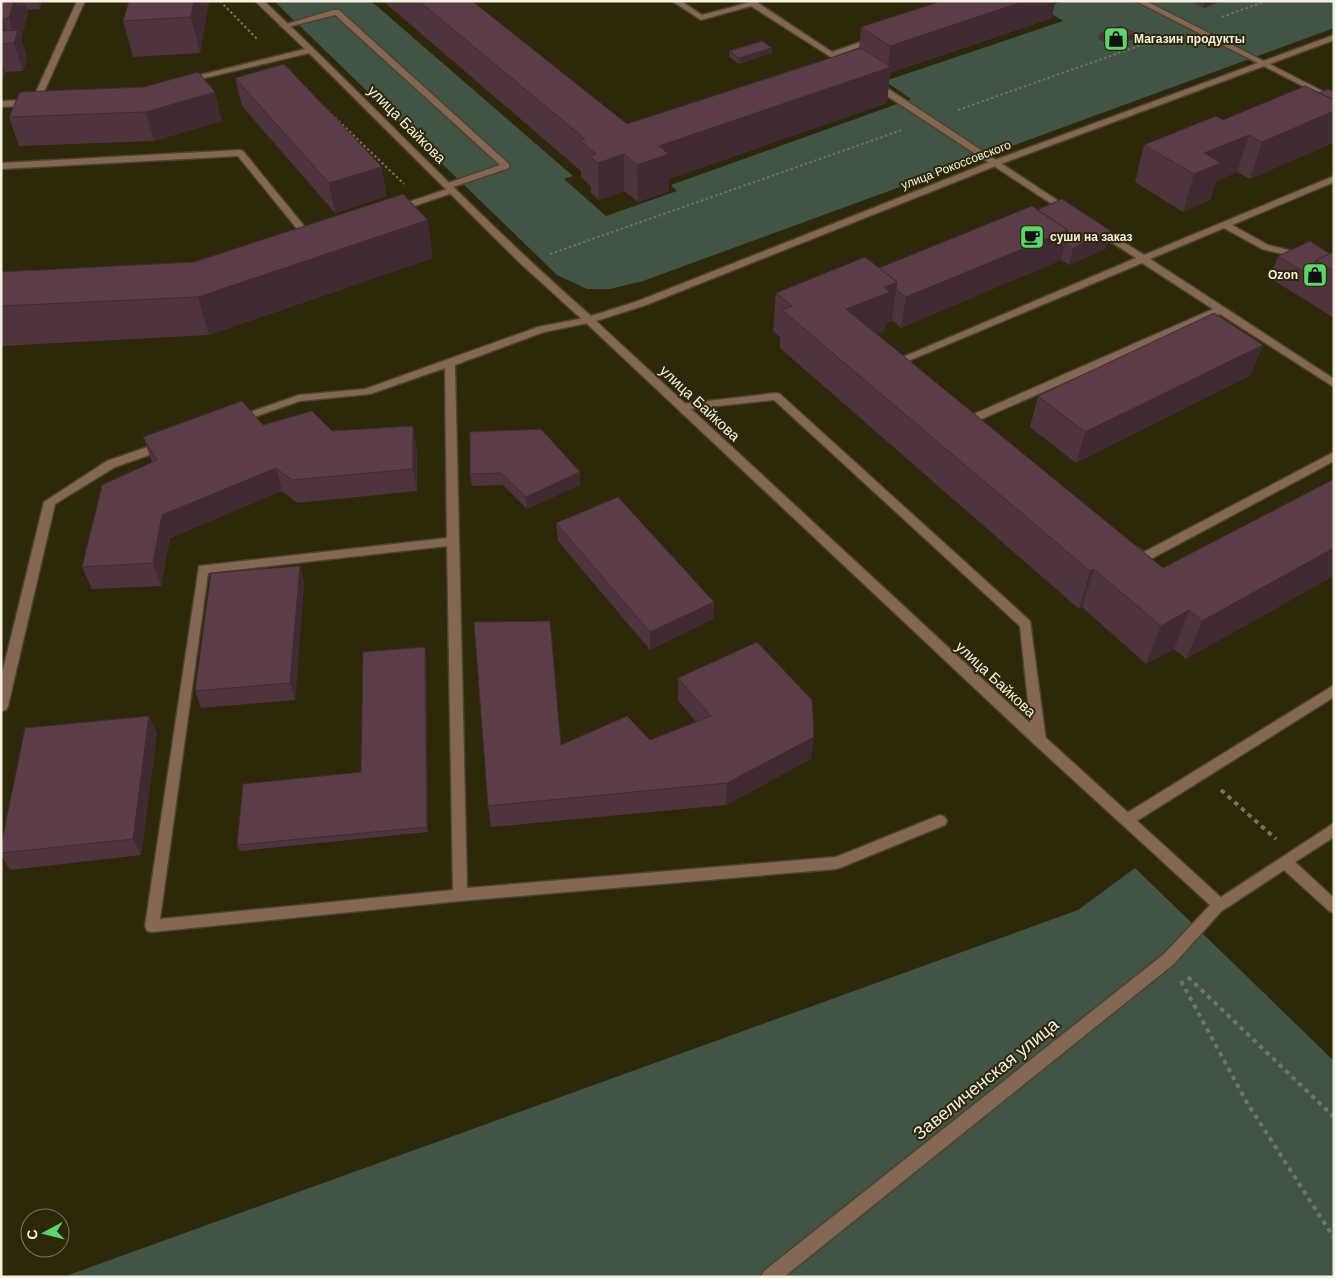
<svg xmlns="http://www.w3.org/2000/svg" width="1335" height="1278" font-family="Helvetica,sans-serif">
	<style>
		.green { fill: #405546 }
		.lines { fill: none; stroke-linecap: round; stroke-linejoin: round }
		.service-casing { stroke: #4a4428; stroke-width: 3 }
		.minor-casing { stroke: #4a4428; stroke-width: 3 }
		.path-far1 { stroke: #787359; stroke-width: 2; stroke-dasharray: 2.5 2.5; stroke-linecap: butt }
		.path { stroke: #787359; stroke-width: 4; stroke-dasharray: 4.5 4.5; stroke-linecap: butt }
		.service { fill: #846655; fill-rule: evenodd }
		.minor { fill: #846655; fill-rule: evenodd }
		.wall { fill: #4e343d }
		.shaded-wall { fill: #402b32 }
		.building { fill: #5b3d47; stroke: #402b32 }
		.labels { text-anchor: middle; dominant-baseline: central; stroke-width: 4; stroke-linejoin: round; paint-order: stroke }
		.far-poi-label { font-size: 12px; font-weight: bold; fill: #f4f1df; stroke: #2e280a; text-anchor: start }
		.far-street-label { font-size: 12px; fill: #f4f1df; stroke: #2e280a }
		.street-label { font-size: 15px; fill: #f4f1df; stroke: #2e280a }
		.near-street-label { font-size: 18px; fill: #f4f1df; stroke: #2e280a }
	</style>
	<rect width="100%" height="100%" fill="#2e280a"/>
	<!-- green -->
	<path class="green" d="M 274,1 L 371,1 L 573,176 L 564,179 L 606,216 L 677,191 L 671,185 L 911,99 L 885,81 L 1063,21 L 1042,8 L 1063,1 L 1334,1 L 1334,28 L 643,281 L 610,289 L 587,289 L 557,275 Z
		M 1135,868 L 1334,1061 L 1334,1277 L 63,1277 L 1078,910 Z"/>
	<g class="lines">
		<defs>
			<path id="service" d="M 77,1 L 85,1 L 39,103 L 32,105 L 31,103 Z
				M 672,1 L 681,1 L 702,15 L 755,1 L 832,52 L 872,38 L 879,40 L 837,55 L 851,64 L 852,66 L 848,68 L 751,6 L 701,20 Z
				M 1136,1 L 1146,1 L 1334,97 L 1334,102 Z
				M 333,10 L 339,10 L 509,164 L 509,168 L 453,187 L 457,190 L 455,192 L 400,211 L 394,211 L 394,207 L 447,189 L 443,186 L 445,184 L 500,165 L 335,15 L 284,28 L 280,26 Z
				M 872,82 L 878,82 L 1075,212 L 1073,214 L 1067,214 L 872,86 Z
				M 240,150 L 243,151 L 313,237 L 313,241 L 307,241 L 238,156 L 1,169 L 1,163 Z
				M 1334,176 L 1334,182 L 1232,225 L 1268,245 L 1330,260 L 1334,262 L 1334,269 L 1324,264 L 1262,249 L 1224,228 L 1150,259 L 1334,379 L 1334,387 L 1220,314 L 977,421 C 970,423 963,418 959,412 L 964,409 L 974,414 L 1213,309 L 1142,263 L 908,361 L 915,367 L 914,369 L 906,369 L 896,360 L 1136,258 L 1094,231 L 1094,227 L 1100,227 L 1144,255 Z
				M 589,317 L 593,318 L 593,322 L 544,332 L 455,365 L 467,888 L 836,857 L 940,815 L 945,817 L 947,821 L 945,825 L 837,869 L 460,901 L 152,932 L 147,931 L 145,926 L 199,566 L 447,538 L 445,368 L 370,394 L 300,401 L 237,423 L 232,420 L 233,418 L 299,395 L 365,389 L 538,327 ZM 447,546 L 453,890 L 160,919 L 208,573 Z
				M 776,393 L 780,394 L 1030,621 L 1046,740 L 1044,744 L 1039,745 L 1034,744 L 1032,740 L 1020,626 L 774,400 L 681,410 L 676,407 L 681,404 Z
				M 162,442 L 168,446 L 166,449 L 115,467 L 55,504 L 8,706 L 6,710 L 1,711 L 1,678 L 44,502 L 107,461 Z
				M 1334,452 L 1334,461 L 1147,561 L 1139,561 L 1128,550 L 1134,546 L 1144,552 Z
				M 1334,685 L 1334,697 L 1132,824 L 1127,826 L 1122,824 L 1120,820 L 1122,816 Z
				M 1334,823 L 1334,837 L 1295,862 L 1334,898 L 1334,913 L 1329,911 L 1284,870 L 1225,909 L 1220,911 L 1215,909 L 1213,905 L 1215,901 Z"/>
			<path id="minor" d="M 255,1 L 264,1 C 374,105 477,216 591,316 L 638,301 L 992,161 L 1334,35 L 1334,40 L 998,165 L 646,305 L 596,321 L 1044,736 L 1225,901 L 1227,905 L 1174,964 L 784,1277 L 761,1277 L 764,1271 L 1164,954 L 1210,905 L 1034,744 L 585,322 L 521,264 L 309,53 L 184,83 L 184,79 L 305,49 Z
				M 32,100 L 36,103 L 35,105 L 1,107 L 1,101 Z"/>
		</defs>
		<!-- service casing -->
		<use href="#service" class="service-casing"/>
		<!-- minor casing -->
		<use href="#minor" class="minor-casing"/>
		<!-- path-far1 -->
		<path class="path-far1" d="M 220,1 L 258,40
			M 1222,17 L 1266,1
			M 324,107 L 404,184
			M 958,110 L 1164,37
			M 550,254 L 902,130"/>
		<!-- path -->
		<path class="path" d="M 1221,790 L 1276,839
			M 1188,977 L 1334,1117
			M 1181,981 L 1246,1101 L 1334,1238"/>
		<!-- service -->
		<use href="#service" class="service"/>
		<!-- minor -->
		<use href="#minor" class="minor"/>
	</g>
	<!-- wall -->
	<path class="wall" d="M 1,1 L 42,1 L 42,3 L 40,9 L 27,10 L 28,14 L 21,38 L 27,59 L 23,71 L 5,72 L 4,77 L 1,77 Z
		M 129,1 L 209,1 L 200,53 L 133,57 L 123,21 Z
		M 383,1 L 472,1 L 627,124 L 859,49 L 861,27 L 1052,18 L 890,73 L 887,103 L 669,179 L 669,191 L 638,202 L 624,191 L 599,200 L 591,193 L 591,186 L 581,177 L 581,171 Z
		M 1190,1 L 1221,1 L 1204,8 Z
		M 1135,33 L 1133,39 L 1113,47 L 1098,39 L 1100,34 Z
		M 729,51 L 772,53 L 739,64 L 729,57 Z
		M 235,78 L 382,167 L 386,196 L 335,213 L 242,106 Z
		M 20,92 L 222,121 L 154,141 L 19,146 L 9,117 Z
		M 1334,92 L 1334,143 L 1333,143 L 1250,179 L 1237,172 L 1216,181 L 1210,200 L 1183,212 L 1135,182 L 1144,145 L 1223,120 L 1319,93 Z
		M 1037,210 L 1107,248 L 1069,265 L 1061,260 L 901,328 L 892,320 L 886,323 L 885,330 L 876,334 L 1163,568 L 1334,479 L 1186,659 L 1174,649 L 1146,664 L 1082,607 L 1079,609 L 780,348 L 780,337 L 773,331 L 776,293 L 879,268 Z
		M 1334,252 L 1334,318 L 1270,278 L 1278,256 L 1330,254 Z
		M 433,258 L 209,335 L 1,346 L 1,272 Z
		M 1251,375 L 1076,463 L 1030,427 L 1038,396 Z
		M 263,425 L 332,431 L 417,449 L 417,491 L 297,503 L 282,491 L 170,538 L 161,586 L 92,589 L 82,567 L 152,462 L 143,437 Z
		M 470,432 L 580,472 L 580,485 L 527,509 L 503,485 L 472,486 L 470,474 Z
		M 556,523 L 714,602 L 713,619 L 650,650 L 558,541 Z
		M 300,566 L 304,584 L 295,700 L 201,708 L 195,691 Z
		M 426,653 L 428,832 L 240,851 L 237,845 L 361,772 Z
		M 678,678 L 811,759 L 726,805 L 491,827 L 488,806 L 696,722 L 678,700 Z
		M 149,716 L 157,733 L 141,855 L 10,870 L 1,855 L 1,846 Z"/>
	<!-- shaded-wall -->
	<path class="shaded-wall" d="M 14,1 L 24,1 L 28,14 L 21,38 L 27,59 L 23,71 L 14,43 L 15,38 L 9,18 Z
		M 38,1 L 42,1 L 42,3 L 40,9 Z
		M 194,1 L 209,1 L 200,53 L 191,17 Z
		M 1025,1 L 1055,1 L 1052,18 L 890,73 L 887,103 L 669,179 L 669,191 L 638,202 L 637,165 L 659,146 L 888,68 L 890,46 Z
		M 1208,1 L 1221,1 L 1204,8 L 1205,2 Z
		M 3,19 L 11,43 L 1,41 L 1,23 Z
		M 1135,33 L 1133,39 L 1113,47 L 1114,41 Z
		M 772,48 L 772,53 L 739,64 L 739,58 Z
		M 1,61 L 5,72 L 4,77 L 1,69 Z
		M 215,92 L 222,121 L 154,141 L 146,112 Z
		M 1334,111 L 1334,139 L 1332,143 L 1250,179 L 1262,142 Z
		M 1249,135 L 1237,172 L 1216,181 L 1210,200 L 1183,212 L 1194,174 L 1204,153 Z
		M 624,154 L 624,191 L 599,200 L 598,163 Z
		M 382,167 L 386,196 L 335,213 L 329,183 Z
		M 428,220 L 433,258 L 209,335 L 198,297 Z
		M 1068,230 L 1061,260 L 901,328 L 906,297 Z
		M 1111,231 L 1107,248 L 1069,265 L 1073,248 Z
		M 897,282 L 892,320 L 886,323 L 885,330 L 842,348 L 846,309 L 884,287 Z
		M 1263,345 L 1251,375 L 1076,463 L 1085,432 Z
		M 413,426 L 417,449 L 417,491 L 413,469 Z
		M 276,468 L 282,491 L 170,538 L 161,586 L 153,563 L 162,515 Z
		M 580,472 L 580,485 L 527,509 L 526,497 Z
		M 1334,548 L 1334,576 L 1186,659 L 1202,621 Z
		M 300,566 L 304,584 L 295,700 L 290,683 Z
		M 1094,569 L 1082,607 L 1079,609 L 1090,571 Z
		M 714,602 L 713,619 L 650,650 L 650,632 Z
		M 1189,610 L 1174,649 L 1146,664 L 1161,626 Z
		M 425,647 L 426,653 L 428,832 L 427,827 Z
		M 149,716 L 157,733 L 141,855 L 133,839 Z
		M 814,737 L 811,759 L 726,805 L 727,783 Z"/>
	<!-- building -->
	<path class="building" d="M 1,1 L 14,1 L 9,18 L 3,19 L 1,23 Z
		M 129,1 L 194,1 L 191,17 L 123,21 Z
		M 419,1 L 472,1 L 627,124 L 861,48 L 891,67 L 659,146 L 669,154 L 637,165 L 624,154 L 598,163 L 590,156 L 596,154 L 579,140 L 585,139 Z
		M 942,1 L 1025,1 L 890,46 L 861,27 Z
		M 1120,26 L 1135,33 L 1114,41 L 1100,34 Z
		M 18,30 L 14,43 L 1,44 L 1,31 Z
		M 762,41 L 772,48 L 739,58 L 729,51 Z
		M 284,64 L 382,167 L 329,183 L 235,78 Z
		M 198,72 L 215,92 L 146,112 L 9,117 L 20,92 L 144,87 Z
		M 1305,86 L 1334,100 L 1334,111 L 1262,142 L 1249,135 L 1204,153 L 1221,163 L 1194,174 L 1144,145 L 1216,116 L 1223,120 Z
		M 1328,89 L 1334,92 L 1334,100 L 1319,93 Z
		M 403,194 L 428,220 L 198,297 L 1,306 L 1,272 L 194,262 Z
		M 1062,199 L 1111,231 L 1073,248 L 1065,243 L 1068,230 L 1037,210 Z
		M 1032,206 L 1068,230 L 906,297 L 896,290 L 897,282 L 879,268 Z
		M 1310,241 L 1330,254 L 1316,260 L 1310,276 L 1278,256 Z
		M 1334,252 L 1334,271 L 1316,260 Z
		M 865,257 L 897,282 L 884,287 L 890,292 L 846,309 L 1163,568 L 1334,479 L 1334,548 L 1202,621 L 1189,610 L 1161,626 L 1094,569 L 1090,571 L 782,310 L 792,306 L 776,293 Z
		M 1214,313 L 1263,345 L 1085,432 L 1038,396 Z
		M 242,401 L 263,425 L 312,411 L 332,431 L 413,426 L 413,469 L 292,480 L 276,468 L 162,515 L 153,563 L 82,567 L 102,485 L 157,460 L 143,437 Z
		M 541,429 L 580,472 L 526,497 L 501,473 L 470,474 L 470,432 Z
		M 618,497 L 714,602 L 650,632 L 556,523 Z
		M 300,566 L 290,683 L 195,691 L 211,573 Z
		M 550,621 L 561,745 L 627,716 L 650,740 L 711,716 L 678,678 L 757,642 L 812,700 L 814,737 L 727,783 L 488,806 L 474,622 Z
		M 425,647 L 427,827 L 237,845 L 243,784 L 361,772 L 363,652 Z
		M 149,716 L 133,839 L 1,853 L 1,846 L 25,728 Z"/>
	<!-- icons -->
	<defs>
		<symbol id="shop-square" viewBox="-11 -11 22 22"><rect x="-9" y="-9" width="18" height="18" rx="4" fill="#5cd56d" stroke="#2e280a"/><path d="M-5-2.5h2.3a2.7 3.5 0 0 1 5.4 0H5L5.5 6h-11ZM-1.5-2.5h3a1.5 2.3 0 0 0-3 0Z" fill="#111"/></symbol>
		<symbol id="cafe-square" viewBox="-11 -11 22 22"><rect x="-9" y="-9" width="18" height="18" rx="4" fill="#5cd56d" stroke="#2e280a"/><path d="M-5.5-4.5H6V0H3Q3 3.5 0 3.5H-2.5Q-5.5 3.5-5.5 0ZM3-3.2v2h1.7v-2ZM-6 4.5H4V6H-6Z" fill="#111"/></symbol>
	</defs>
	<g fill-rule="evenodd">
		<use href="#shop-square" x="1102" y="25" width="28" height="28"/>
		<use href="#cafe-square" x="1018" y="223" width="28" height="28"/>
		<use href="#shop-square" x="1301" y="261" width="28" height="28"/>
	</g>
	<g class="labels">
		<!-- far-poi labels -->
		<g class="far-poi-label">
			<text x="1134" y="39">Магазин продукты</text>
			<text x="1050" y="237">суши на заказ</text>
			<text x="1298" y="275" text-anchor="end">Ozon</text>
		</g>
		<!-- far-street labels -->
		<g class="far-street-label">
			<text transform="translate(956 165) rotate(-21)">улица Рокоссовского</text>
		</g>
		<!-- street labels -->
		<g class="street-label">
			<text transform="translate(407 124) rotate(45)">улица Байкова</text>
			<text transform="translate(700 403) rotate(43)">улица Байкова</text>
			<text transform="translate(996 679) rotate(43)">улица Байкова</text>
		</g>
		<!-- near-street labels -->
		<g class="near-street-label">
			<text transform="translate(986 1079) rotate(-39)">Завеличенская улица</text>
		</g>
	</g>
	<!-- border -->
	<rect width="1335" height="1278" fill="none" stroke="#f4f1df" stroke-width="5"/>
	<!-- north arrow -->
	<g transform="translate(45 1233) rotate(263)"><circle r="24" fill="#2e280a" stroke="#7d785f"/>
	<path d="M0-4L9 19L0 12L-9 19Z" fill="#5cd56d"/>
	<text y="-8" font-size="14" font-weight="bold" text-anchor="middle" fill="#f4f1df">С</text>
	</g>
</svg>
